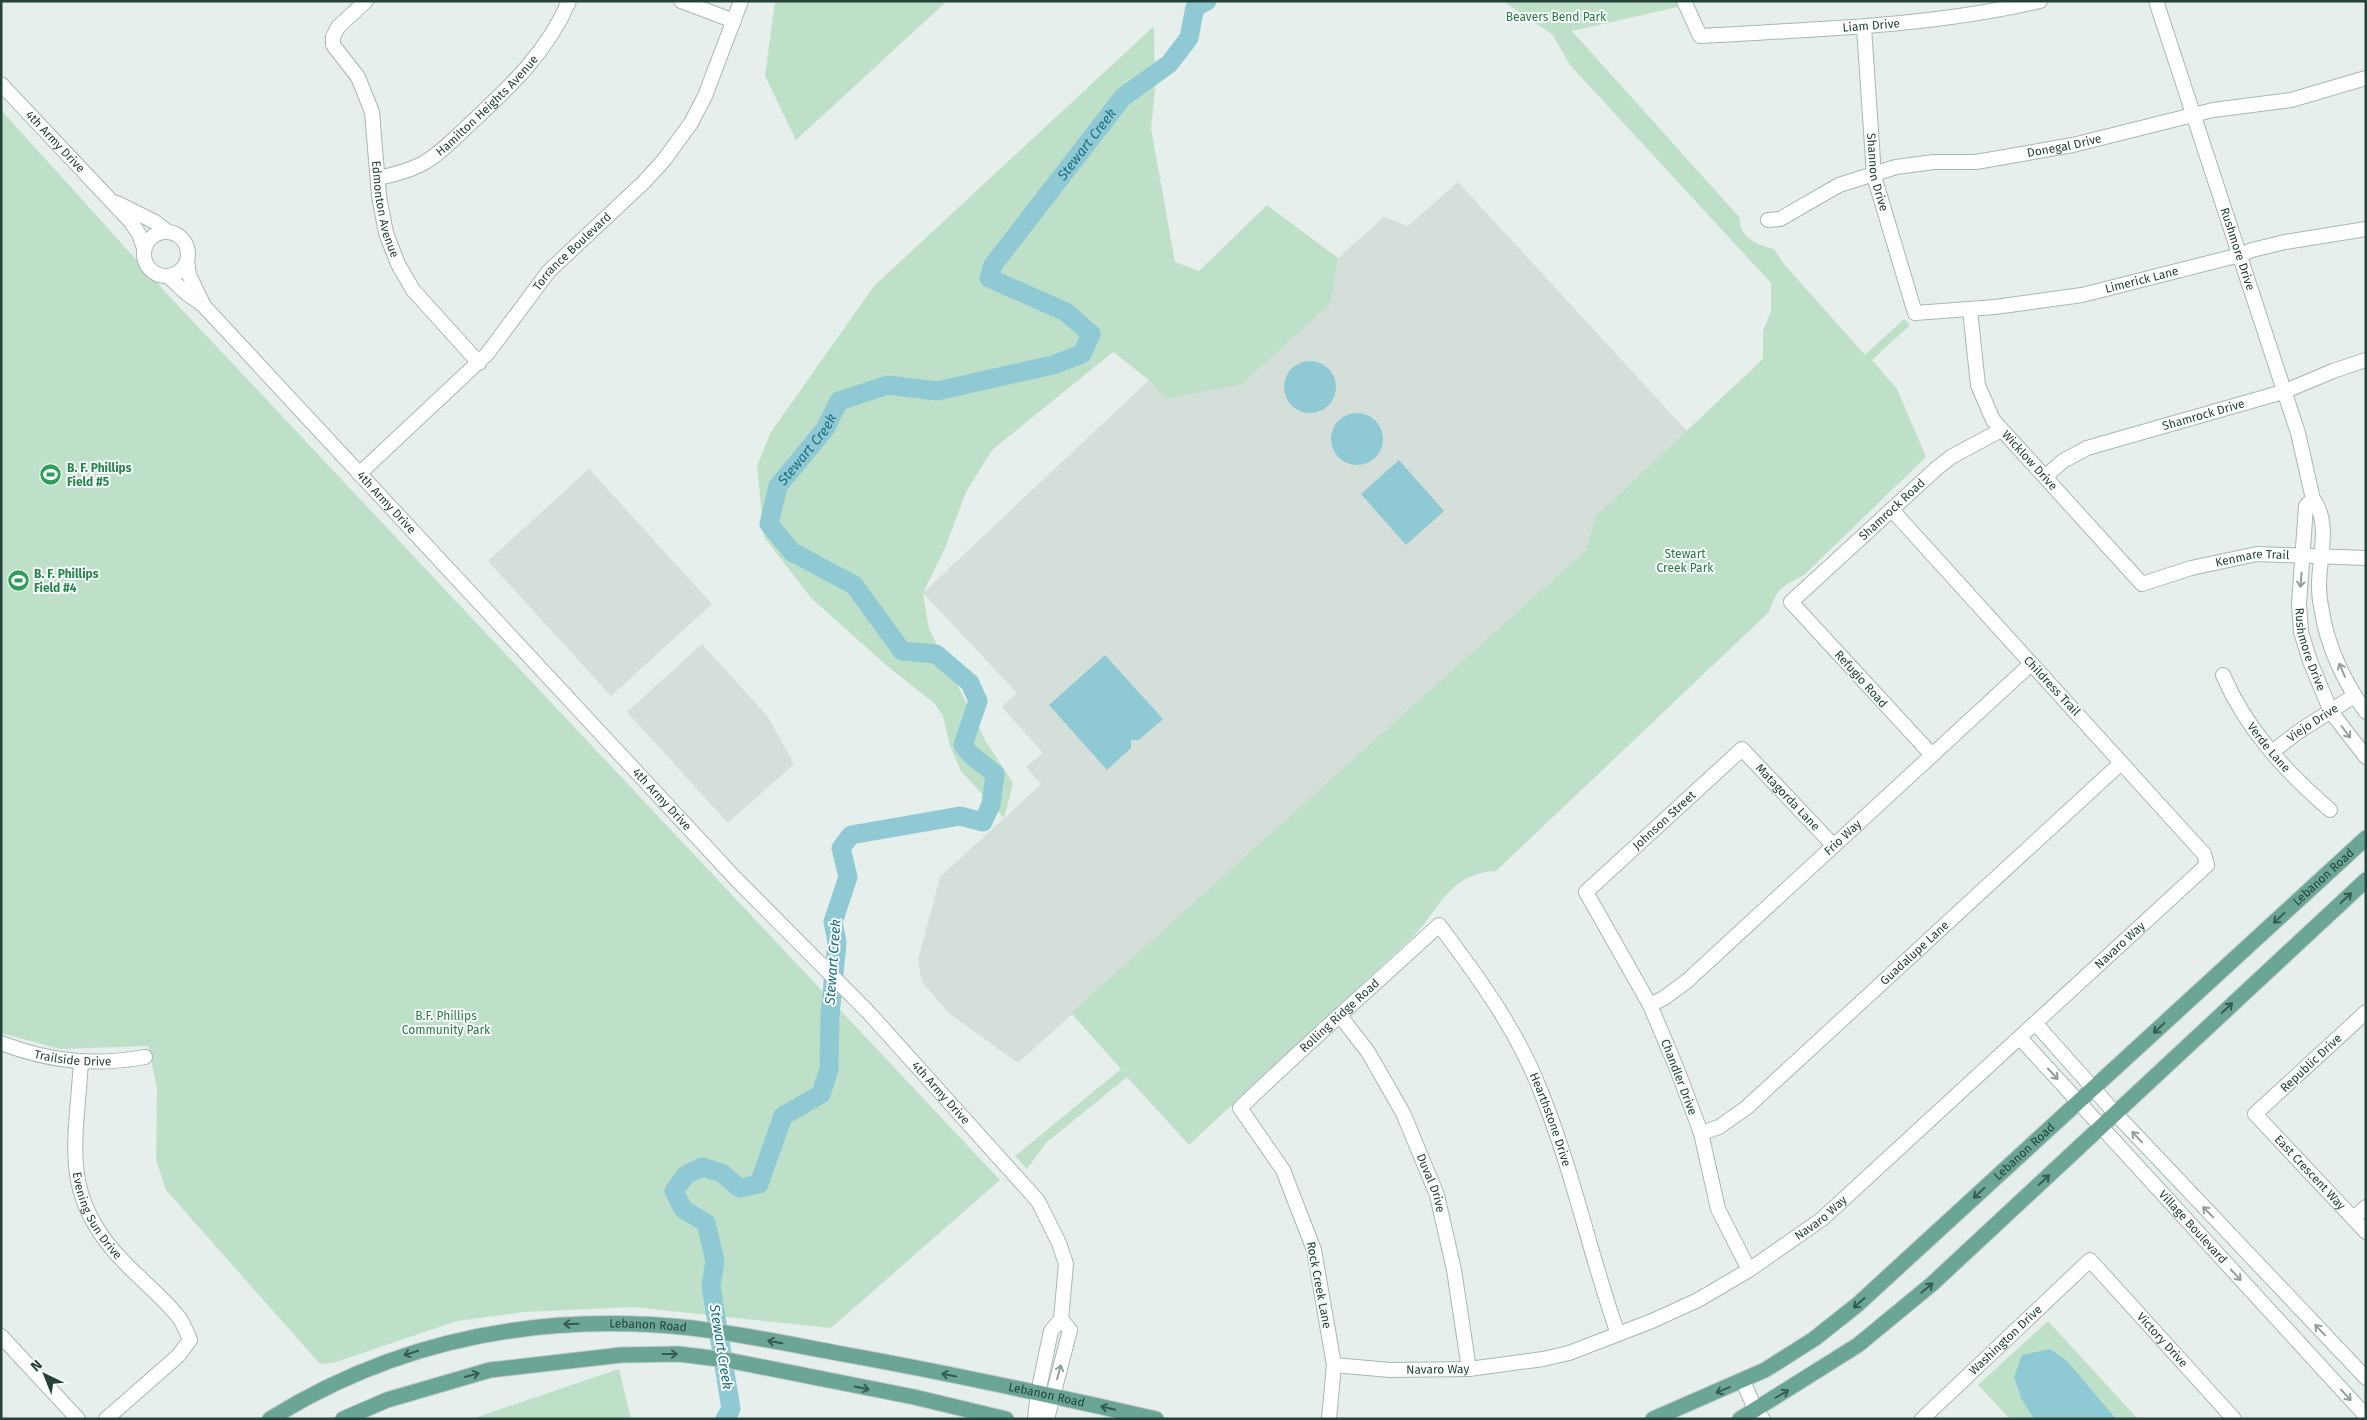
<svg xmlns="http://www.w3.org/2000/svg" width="2367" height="1420" font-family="'Fira Sans',sans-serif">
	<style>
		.built { fill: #d4dfda }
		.green { fill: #bfe0c8 }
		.water { fill: #8ec9d4 }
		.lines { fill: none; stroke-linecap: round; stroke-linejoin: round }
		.river { stroke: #8ec9d4; stroke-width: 19 }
		.minor-casing { stroke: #a8b8b2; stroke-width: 16 }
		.major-casing { stroke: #c2cac8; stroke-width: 17 }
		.minor { stroke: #fff; stroke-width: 14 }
		.major { stroke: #6aa596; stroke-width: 15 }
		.oneway { stroke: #92a09c }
		.oneway2 { stroke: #365b51 }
		.labels { text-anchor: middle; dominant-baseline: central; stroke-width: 4; stroke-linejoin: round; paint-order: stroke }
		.park-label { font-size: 12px; fill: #2d7a4b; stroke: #f7fbf9 }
		.street-label { font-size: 12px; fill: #24423a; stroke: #f7fbf9 }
		.leisure-label { font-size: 12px; font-weight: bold; fill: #27864d; stroke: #f7fbf9; text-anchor: start }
		.water-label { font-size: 14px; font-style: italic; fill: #1c6f80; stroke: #f7fbf9 }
	</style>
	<rect width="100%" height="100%" fill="#e6efeb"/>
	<!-- built -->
	<path class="built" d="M 1458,182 L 1687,431 L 1595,517 L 1586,550 L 1018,1063 L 950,1014 L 922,982 L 918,960 L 940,877 L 1041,784 L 1026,767 L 1043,753 L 1002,707 L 1017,693 L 923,593 L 1149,380 L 1165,399 L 1331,303 L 1338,258 L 1384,217 L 1408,226 Z
		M 589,469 L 712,604 L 611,696 L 488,561 Z
		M 702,644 L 768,717 L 794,764 L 728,823 L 627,712 Z"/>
	<!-- green -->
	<path class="green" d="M 775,1 L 947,1 L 796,140 L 765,76 Z
		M 1503,1 L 1676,1 L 1678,7 L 1572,31 L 1740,218 C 1739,238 1758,245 1774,249 L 1783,263 L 1865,355 L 1904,319 L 1910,325 L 1872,360 L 1897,389 L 1926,457 L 1804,575 C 1780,588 1779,586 1769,612 L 1496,871 C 1449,873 1440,909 1412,938 L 1189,1145 L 1127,1077 L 1046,1143 L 1027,1169 L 1015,1156 L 1121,1069 L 1071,1013 L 1586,550 L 1595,517 L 1763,359 L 1763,331 L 1771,311 L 1771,283 L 1570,65 L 1553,35 Z
		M 1154,26 L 1155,90 L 1151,129 L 1175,262 L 1199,271 L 1267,205 L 1338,258 L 1331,303 L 1242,384 L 1165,399 L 1149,380 L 1113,352 L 992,450 L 966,492 L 945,548 L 923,593 L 929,629 L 985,740 L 1013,783 L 1004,818 L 961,771 L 950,746 L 943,716 L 934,703 L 886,665 L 811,598 L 764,537 L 757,466 L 771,432 L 874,286 Z
		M 1,110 L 171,298 L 1000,1180 L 831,1328 L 633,1307 L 524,1312 L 457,1321 L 333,1363 L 320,1364 L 166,1190 L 156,1160 L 157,1088 L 148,1046 L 60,1049 L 1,1033 Z
		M 2048,1321 L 2138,1419 L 2010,1419 L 1978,1385 Z
		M 619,1369 L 631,1419 L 473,1419 L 483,1415 Z"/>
	<!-- water -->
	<path class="water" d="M1284 387a26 26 0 1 1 52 0a26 26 0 1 1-52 0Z
		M1331 439a26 26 0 1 1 52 0a26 26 0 1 1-52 0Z
		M 1399,460 L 1444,511 L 1406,545 L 1361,494 Z
		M 1105,655 L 1163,719 L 1139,740 L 1131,740 L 1131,748 L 1107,770 L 1049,705 Z
		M 2050,1349 L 2068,1362 L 2116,1419 L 2034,1419 L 2021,1398 L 2014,1377 L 2022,1355 Z"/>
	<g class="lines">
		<!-- river -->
		<path class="river" id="s1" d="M 725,1419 L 731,1409 L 711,1286 L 715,1261 L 706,1223 L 683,1209 L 674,1191 L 686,1175 L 702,1167 L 722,1173 L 739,1188 L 759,1184 L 783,1116 L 821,1094 L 829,1069 L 830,1015 L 837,942 L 833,922 L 848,877 L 841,848 L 851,835 L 960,816 L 983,822 L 991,804 L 995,774 L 970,754 L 963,745 L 978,701 L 970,683 L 936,654 L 902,651 L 854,585 L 792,552 L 769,524 L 778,486 L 825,429 L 839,401 L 888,385 L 937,391 L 1053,365 L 1082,354 L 1091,334 L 1066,312 L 989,278 L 993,265 L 1123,97 L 1169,64 L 1189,38 L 1195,7 L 1207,1"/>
		<defs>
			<g id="minor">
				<path id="s2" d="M 366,1 L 338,27 L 333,37 L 333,45 L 358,77 L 372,112 L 379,196 L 386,233 L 398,264 L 413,290 L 479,363"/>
				<path d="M 681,1 L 734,21"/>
				<path id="s3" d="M 1684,1 L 1700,36 C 1814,29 1929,27 2040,1"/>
				<path id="s4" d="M 2156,1 L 2298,433 L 2313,499 C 2331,522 2319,558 2319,585 C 2319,593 2320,603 2322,611 C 2327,646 2345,684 2366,712"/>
				<path id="s5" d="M 1864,27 L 1874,176 L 1915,313 L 1995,307 L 2082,295 L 2240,255 L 2252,250 L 2285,242 L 2366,229"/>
				<path id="s6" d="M 1,84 L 131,222 L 139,234 L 144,248"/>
				<path id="s7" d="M 378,178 C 393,175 408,171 422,164 C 441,153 456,137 472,122 C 511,86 548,51 569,1"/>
				<path d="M 117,203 L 155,222 L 168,232"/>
				<path id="s8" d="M 1768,220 L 1780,219 L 1839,185 L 1896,167 L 1934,162 L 1976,162 L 2073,145 L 2213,110 L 2291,100 L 2366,78"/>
				<circle cx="166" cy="254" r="22"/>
				<path d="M 187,261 L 189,275 L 203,304"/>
				<path id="s9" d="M 168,276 L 186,293 L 203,305 L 735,878 L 869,1013 L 1038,1201 L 1059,1243 L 1066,1264 L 1061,1319 L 1051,1331 L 1038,1393 L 1035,1419"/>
				<path id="s10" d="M 1970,310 L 1978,385 L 1993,420 L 2142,584 L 2191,568 L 2257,554 L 2366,558"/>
				<path id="s11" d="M 359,474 L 487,354 L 549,271 L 644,182 L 664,160 L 691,123 L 705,96 L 741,1"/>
				<path id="s12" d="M 2046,476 L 2063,461 L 2087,448 L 2283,392 L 2333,371 L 2366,360"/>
				<path id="s13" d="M 2313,499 L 2306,506 L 2299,604 L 2301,632 L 2310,661 L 2331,712 L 2366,757"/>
				<path id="s14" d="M 2223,675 C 2246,729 2286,772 2330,810"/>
				<path id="s15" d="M 2272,752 L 2298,732 L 2354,696"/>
				<path id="s16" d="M 1932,755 L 1791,602 L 1937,468 L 1951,457 L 2001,430"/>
				<path id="s17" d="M 1650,1005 L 1664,998 L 1687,981 L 2031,664"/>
				<path id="s18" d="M 2366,1012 L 2255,1114 L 2366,1232"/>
				<path id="s19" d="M 1341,1017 L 1368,1052 L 1403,1113 L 1437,1195 L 1454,1270 L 1469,1369"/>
				<path d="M 2036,1024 L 2115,1113 L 2366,1378"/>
				<path id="s20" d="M 2020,1038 L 2366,1416"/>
				<path id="s21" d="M 1,1043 C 50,1062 95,1066 145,1057"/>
				<path id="s22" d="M 81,1062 C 76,1144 59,1196 124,1262 C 140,1279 166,1300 180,1319 C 184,1325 187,1333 190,1340 L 178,1356 L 106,1419"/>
				<path id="s23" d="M 1701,1133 L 1719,1127 L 1746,1108 L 2121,763"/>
				<path d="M 2354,1218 L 2366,1207"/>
				<path id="s24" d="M 1749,1270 L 1718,1209 L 1701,1133 L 1677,1069 L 1650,1005 L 1586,892 L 1742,749 L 1834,846"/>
				<path d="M 1,1336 L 78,1419"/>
				<path id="s25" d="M 1334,1365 L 1390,1370 L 1469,1369 L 1543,1359 L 1569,1353 L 1652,1321 L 1698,1300 L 1749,1270 L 1822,1219 L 2207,865 L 2204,854 L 1892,510"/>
				<path d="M 1743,1381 L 1755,1409 L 1763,1419"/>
				<path d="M 1047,1419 L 1070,1330 L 1061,1319"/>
				<path id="s26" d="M 1329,1419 L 1334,1365 L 1314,1250 L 1283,1170 L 1240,1108 C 1305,1045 1373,986 1439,925 C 1479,978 1517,1030 1541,1092 C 1573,1171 1590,1255 1618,1334"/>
				<path id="s27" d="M 1922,1419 L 2090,1260 L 2234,1419"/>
			</g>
			<g id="major">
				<path id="s28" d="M 270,1419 C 400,1338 541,1312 692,1328 C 741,1334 789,1344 837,1353 C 944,1372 1050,1395 1156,1419"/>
				<path d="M 343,1419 L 387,1400 L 490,1370 L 621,1355 L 679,1354 L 727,1360 L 914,1397 L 1006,1419"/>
				<path id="s29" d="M 1653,1419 L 1765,1370 L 1814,1339 L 1857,1305 L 2366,838"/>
				<path d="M 1740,1419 L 1858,1345 L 1932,1284 L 2366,880"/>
			</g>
		</defs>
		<!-- minor casing -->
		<use href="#minor" class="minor-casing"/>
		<!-- major casing -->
		<use href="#major" class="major-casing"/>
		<!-- minor -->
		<use href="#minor" class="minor"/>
		<!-- major -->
		<use href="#major" class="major"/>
	</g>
	<!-- one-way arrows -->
	<defs><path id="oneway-shaft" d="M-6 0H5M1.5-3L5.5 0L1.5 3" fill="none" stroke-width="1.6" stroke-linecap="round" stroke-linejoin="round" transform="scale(1.25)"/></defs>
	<g class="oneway">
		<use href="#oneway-shaft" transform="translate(2301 580) rotate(95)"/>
		<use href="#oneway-shaft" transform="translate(2342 670) rotate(-113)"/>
		<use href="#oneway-shaft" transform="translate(2346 732) rotate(53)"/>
		<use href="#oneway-shaft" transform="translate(2053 1074) rotate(47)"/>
		<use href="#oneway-shaft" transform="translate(2137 1137) rotate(-133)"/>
		<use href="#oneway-shaft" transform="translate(2208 1212) rotate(-134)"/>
		<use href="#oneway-shaft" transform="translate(2236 1275) rotate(47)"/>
		<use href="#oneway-shaft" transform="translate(2320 1330) rotate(-134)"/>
		<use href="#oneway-shaft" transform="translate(1059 1372) rotate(-75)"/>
		<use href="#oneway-shaft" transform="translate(2346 1395) rotate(47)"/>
	</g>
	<g class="oneway2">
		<use href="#oneway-shaft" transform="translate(2346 898) rotate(-43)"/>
		<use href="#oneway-shaft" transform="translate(2279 918) rotate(137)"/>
		<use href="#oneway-shaft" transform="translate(2227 1008) rotate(-43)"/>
		<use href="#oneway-shaft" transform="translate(2159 1028) rotate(137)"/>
		<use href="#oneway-shaft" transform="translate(2044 1180) rotate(-43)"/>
		<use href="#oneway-shaft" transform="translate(1979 1193) rotate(137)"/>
		<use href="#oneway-shaft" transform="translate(1927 1288) rotate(-40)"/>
		<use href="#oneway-shaft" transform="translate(1859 1303) rotate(139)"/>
		<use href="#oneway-shaft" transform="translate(571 1324) rotate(178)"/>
		<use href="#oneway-shaft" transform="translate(775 1342) rotate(-170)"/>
		<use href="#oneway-shaft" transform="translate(411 1353) rotate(162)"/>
		<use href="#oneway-shaft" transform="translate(670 1354)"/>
		<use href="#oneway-shaft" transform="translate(472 1375) rotate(-15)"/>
		<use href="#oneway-shaft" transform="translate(949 1375) rotate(-169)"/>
		<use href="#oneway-shaft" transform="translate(862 1388) rotate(11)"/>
		<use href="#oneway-shaft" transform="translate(1723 1390) rotate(157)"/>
		<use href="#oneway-shaft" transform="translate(1782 1394) rotate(-30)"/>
		<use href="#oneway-shaft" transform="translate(1108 1408) rotate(-167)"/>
	</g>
	<!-- icons -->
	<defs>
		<symbol id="stadium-disc" viewBox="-11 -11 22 22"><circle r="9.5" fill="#2e9e5b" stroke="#f7fbf9"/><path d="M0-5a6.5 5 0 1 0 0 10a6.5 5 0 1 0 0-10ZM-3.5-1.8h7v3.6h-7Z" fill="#fff"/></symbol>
	</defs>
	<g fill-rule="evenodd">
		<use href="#stadium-disc" x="38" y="462" width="25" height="25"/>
		<use href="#stadium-disc" x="6" y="568" width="25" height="25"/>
	</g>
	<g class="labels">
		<!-- park labels -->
		<g class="park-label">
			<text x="1556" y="17">Beavers Bend Park</text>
			<text x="1685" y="554">Stewart<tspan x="1685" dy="14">Creek Park</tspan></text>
			<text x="446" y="1016">B.F. Phillips<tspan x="446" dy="14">Community Park</tspan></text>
		</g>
		<!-- street labels -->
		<g class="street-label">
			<text stroke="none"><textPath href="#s3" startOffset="210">Liam Drive</textPath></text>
			<text stroke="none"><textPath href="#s7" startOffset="134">Hamilton Heights Avenue</textPath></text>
			<text stroke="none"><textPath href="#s6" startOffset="79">4th Army Drive</textPath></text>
			<text stroke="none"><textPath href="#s8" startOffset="310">Donegal Drive</textPath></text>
			<text stroke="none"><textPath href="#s5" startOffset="146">Shannon Drive</textPath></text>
			<text stroke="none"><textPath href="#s2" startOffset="234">Edmonton Avenue</textPath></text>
			<text stroke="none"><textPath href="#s4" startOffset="261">Rushmore Drive</textPath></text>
			<text stroke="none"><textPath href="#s11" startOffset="309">Torrance Boulevard</textPath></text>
			<text stroke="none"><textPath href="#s5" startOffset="522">Limerick Lane</textPath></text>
			<text stroke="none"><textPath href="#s12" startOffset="171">Shamrock Drive</textPath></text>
			<text stroke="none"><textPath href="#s10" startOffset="168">Wicklow Drive</textPath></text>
			<text stroke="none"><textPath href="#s9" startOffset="315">4th Army Drive</textPath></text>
			<text stroke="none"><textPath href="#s16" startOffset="345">Shamrock Road</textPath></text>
			<text stroke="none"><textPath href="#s10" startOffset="449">Kenmare Trail</textPath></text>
			<text stroke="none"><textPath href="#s13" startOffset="155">Rushmore Drive</textPath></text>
			<text transform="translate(1861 679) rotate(48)">Refugio Road</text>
			<text transform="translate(2052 686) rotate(47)">Childress Trail</text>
			<text stroke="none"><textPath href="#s15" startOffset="50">Viejo Drive</textPath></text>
			<text stroke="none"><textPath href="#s14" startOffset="86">Verde Lane</textPath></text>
			<text stroke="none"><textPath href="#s24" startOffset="692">Matagorda Lane</textPath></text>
			<text stroke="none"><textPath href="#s9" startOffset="720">4th Army Drive</textPath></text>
			<text stroke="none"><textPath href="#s24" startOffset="520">Johnson Street</textPath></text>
			<text stroke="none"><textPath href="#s17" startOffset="256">Frio Way</textPath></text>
			<text stroke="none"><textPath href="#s29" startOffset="868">Lebanon Road</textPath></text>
			<text stroke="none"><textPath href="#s25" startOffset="929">Navaro Way</textPath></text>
			<text stroke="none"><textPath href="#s23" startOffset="281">Guadalupe Lane</textPath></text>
			<text stroke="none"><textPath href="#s26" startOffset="468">Rolling Ridge Road</textPath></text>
			<text stroke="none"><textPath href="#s21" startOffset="74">Trailside Drive</textPath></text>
			<text transform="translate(2311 1063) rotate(-43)">Republic Drive</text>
			<text transform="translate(1679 1077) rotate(69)">Chandler Drive</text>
			<text stroke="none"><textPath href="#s9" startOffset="1125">4th Army Drive</textPath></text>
			<text stroke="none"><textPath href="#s26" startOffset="828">Hearthstone Drive</textPath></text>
			<text stroke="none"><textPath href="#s29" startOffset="462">Lebanon Road</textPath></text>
			<text stroke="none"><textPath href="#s18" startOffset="231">East Crescent Way</textPath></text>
			<text stroke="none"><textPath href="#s19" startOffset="190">Duval Drive</textPath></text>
			<text stroke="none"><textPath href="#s22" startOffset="159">Evening Sun Drive</textPath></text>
			<text stroke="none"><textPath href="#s25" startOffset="524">Navaro Way</textPath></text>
			<text stroke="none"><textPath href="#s20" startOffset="256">Village Boulevard</textPath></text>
			<text transform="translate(1319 1285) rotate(79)">Rock Creek Lane</text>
			<text stroke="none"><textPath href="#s28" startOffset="396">Lebanon Road</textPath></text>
			<text stroke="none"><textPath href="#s27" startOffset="339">Victory Drive</textPath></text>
			<text stroke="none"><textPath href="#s27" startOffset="115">Washington Drive</textPath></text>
			<text stroke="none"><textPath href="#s25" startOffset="104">Navaro Way</textPath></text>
			<text stroke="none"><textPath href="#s28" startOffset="801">Lebanon Road</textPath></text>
		</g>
		<!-- leisure labels -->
		<g class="leisure-label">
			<text x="67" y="468">B. F. Phillips<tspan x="67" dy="14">Field #5</tspan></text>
			<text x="34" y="574">B. F. Phillips<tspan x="34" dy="14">Field #4</tspan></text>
		</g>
		<!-- water labels -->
		<g class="water-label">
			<text stroke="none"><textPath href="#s1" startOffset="1995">Stewart Creek</textPath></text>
			<text stroke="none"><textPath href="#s1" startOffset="1380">Stewart Creek</textPath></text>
			<text transform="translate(833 962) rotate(-86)">Stewart Creek</text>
			<text transform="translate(721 1347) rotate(81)">Stewart Creek</text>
		</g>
	</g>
	<!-- border -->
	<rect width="2367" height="1420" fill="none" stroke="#24423a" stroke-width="5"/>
	<!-- north arrow -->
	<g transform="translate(45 1375) rotate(317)" stroke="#f7fbf9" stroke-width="4" paint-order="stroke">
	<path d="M0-4L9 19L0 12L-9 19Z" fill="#24423a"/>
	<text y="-8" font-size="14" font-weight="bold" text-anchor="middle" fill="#24423a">N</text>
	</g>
</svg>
